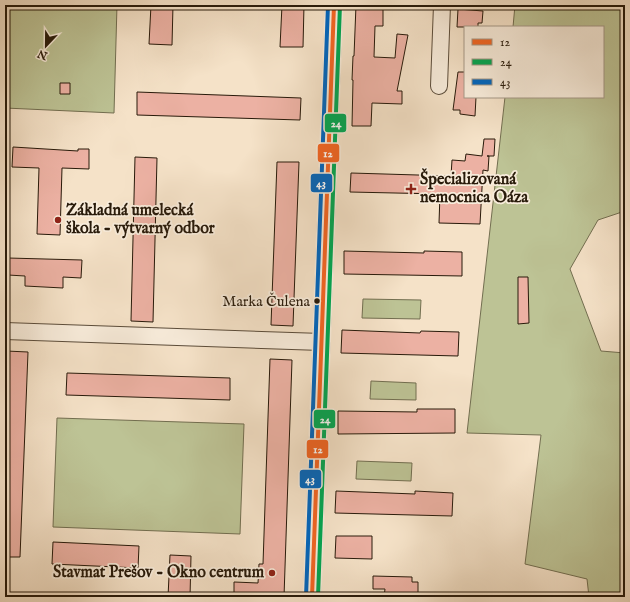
<svg xmlns="http://www.w3.org/2000/svg" width="630" height="602" font-family="'IM FELL English',serif">
	<style>
		.green { fill: #bdc395; stroke: #726e50 }
		.building { fill: #ecb1a3; stroke: #281a0a }
		.lines { fill: none; stroke-linecap: round; stroke-linejoin: round }
		.minor-casing { stroke: #5b4c3a; stroke-width: 18 }
		.minor { stroke: #f8ecdb; stroke-width: 16 }
		.bus-1-casing { stroke: #f8ecdb; stroke-width: 7 }
		.bus-2-casing { stroke: #f8ecdb; stroke-width: 7 }
		.bus-3-casing { stroke: #f8ecdb; stroke-width: 7 }
		.bus-1 { stroke: #f26522; stroke-width: 4 }
		.bus-2 { stroke: #00a651; stroke-width: 4 }
		.bus-3 { stroke: #0065bd; stroke-width: 4 }
		.poi-dot { fill: #8f2418; stroke: #f8ecdb; stroke-width: 1.5 }
		.bus-dot { fill: #281a0a; stroke: #f8ecdb; stroke-width: 1.5 }
		.labels { text-anchor: middle; dominant-baseline: central; stroke-width: 3.5; stroke-linejoin: round; paint-order: stroke }
		.bus-label { font-size: 15px; fill: #281a0a; stroke: #f8ecdb; text-anchor: end }
		.poi-label { font-size: 16px; font-weight: bold; fill: #281a0a; stroke: #f8ecdb; text-anchor: start }
		.line-badge { stroke: #f8ecdb; stroke-width: 1.5 }
		.badge-label { font-size: 11px; text-anchor: middle; font-weight: bold; fill: #fff }
	</style>
	<rect width="100%" height="100%" fill="#f5e2c8"/>
	<filter id="stains"><feTurbulence type="fractalNoise" baseFrequency=".005" numOctaves="4"/><feColorMatrix values="0 0 0 0 .2 0 0 0 0 .09 0 0 0 0 .02 0 0 0 .5 -.17"/></filter>
	<radialGradient id="worn" r=".72"><stop offset=".6" stop-color="#630" stop-opacity="0"/><stop offset="1" stop-color="#630" stop-opacity=".3"/></radialGradient>
	<!-- green -->
	<path class="green" d="M 5,5 L 117,5 L 114,113 L 5,108 Z
		M 515,5 L 625,5 L 625,211 L 598,220 L 570,269 L 601,351 L 625,353 L 625,597 L 589,597 L 587,579 L 525,564 L 541,435 L 467,433 L 505,97 L 603,97 L 603,27 L 513,27 Z
		M 363,299 L 421,300 L 420,319 L 362,318 Z
		M 371,381 L 416,383 L 416,400 L 370,399 Z
		M 57,418 L 244,424 L 240,534 L 53,527 Z
		M 357,461 L 412,463 L 411,481 L 356,479 Z"/>
	<!-- building -->
	<path class="building" d="M 151,5 L 173,5 L 172,45 L 149,44 Z
		M 282,5 L 304,5 L 303,47 L 280,47 Z
		M 356,5 L 383,5 L 383,26 L 375,26 L 374,57 L 395,58 L 397,34 L 408,35 L 397,91 L 402,91 L 402,104 L 372,103 L 371,126 L 352,126 L 353,80 L 352,80 L 353,56 L 354,56 Z
		M 458,9 L 483,11 L 482,23 L 478,23 L 478,27 L 457,27 Z
		M 458,72 L 465,72 L 465,97 L 476,97 L 475,116 L 460,114 L 460,110 L 453,110 Z
		M 60,83 L 70,83 L 70,94 L 60,94 Z
		M 137,92 L 301,98 L 300,120 L 137,115 Z
		M 484,139 L 495,139 L 494,156 L 487,156 L 489,156 L 488,171 L 483,170 L 480,224 L 439,223 L 440,194 L 350,192 L 351,173 L 451,176 L 452,160 L 465,161 L 466,154 L 482,156 Z
		M 13,147 L 78,151 L 78,149 L 89,149 L 89,169 L 62,168 L 60,235 L 37,234 L 39,168 L 12,167 Z
		M 135,157 L 157,158 L 153,322 L 131,321 Z
		M 277,162 L 299,162 L 293,326 L 271,325 Z
		M 344,251 L 424,253 L 424,251 L 462,252 L 462,276 L 344,274 Z
		M 8,258 L 82,260 L 81,278 L 63,277 L 63,288 L 25,286 L 25,276 L 8,275 Z
		M 518,277 L 528,277 L 529,323 L 518,324 Z
		M 342,330 L 420,333 L 421,331 L 459,332 L 458,356 L 341,353 Z
		M 6,351 L 28,352 L 20,557 L 5,557 Z
		M 270,359 L 292,360 L 284,597 L 234,597 L 234,582 L 258,583 L 259,564 L 263,564 Z
		M 67,373 L 230,378 L 230,400 L 66,395 Z
		M 417,409 L 455,409 L 455,433 L 338,434 L 338,411 L 417,412 Z
		M 336,491 L 415,494 L 415,491 L 453,493 L 452,516 L 335,513 Z
		M 336,536 L 372,536 L 372,559 L 335,558 Z
		M 53,542 L 139,546 L 138,568 L 52,564 Z
		M 170,555 L 191,556 L 190,597 L 168,597 Z
		M 373,576 L 412,577 L 412,582 L 418,582 L 418,597 L 384,597 L 385,589 L 373,589 Z"/>
	<g class="lines">
		<defs>
			<path id="minor" d="M 439,86 L 442,5
				M 5,331 L 322,342
				M 312,597 L 334,5"/>
		</defs>
		<!-- minor casing -->
		<use href="#minor" class="minor-casing"/>
		<!-- minor -->
		<use href="#minor" class="minor"/>
		<defs>
			<path id="bus-1" d="M 312,597 L 334,5"/>
			<path id="bus-2" d="M 318,597 L 340,5"/>
			<path id="bus-3" d="M 306,597 L 328,5"/>
		</defs>
		<!-- bus-1 casing -->
		<use href="#bus-1" class="bus-1-casing"/>
		<!-- bus-2 casing -->
		<use href="#bus-2" class="bus-2-casing"/>
		<!-- bus-3 casing -->
		<use href="#bus-3" class="bus-3-casing"/>
		<!-- bus-1 -->
		<use href="#bus-1" class="bus-1"/>
		<!-- bus-2 -->
		<use href="#bus-2" class="bus-2"/>
		<!-- bus-3 -->
		<use href="#bus-3" class="bus-3"/>
	</g>
	<!-- markers -->
	<g class="poi-dot">
		<path d="M409 183h4v4h4v4h-4v4h-4v-4h-4v-4h4z"/>
		<circle cx="58" cy="220" r="4"/>
		<circle cx="272" cy="573" r="4"/>
	</g>
	<circle class="bus-dot" cx="317" cy="301" r="3.5"/>
	<g class="labels">
		<!-- bus labels -->
		<g class="bus-label">
			<text x="310" y="301">Marka Čulena</text>
		</g>
		<!-- poi labels -->
		<g class="poi-label">
			<text x="420" y="180">Špecializovaná<tspan x="420" dy="18">nemocnica Oáza</tspan></text>
			<text x="66" y="211">Základná umelecká<tspan x="66" dy="18">škola - výtvarný odbor</tspan></text>
			<text x="264" y="573" text-anchor="end">Stavmat Prešov - Okno centrum</text>
		</g>
	</g>
	<g class="line-badge">
		<rect x="324" y="113" width="23" height="20" rx="4" fill="#00a651"/>
		<rect x="317" y="143" width="23" height="20" rx="4" fill="#f26522"/>
		<rect x="310" y="173" width="23" height="20" rx="4" fill="#0065bd"/>
		<rect x="313" y="409" width="23" height="20" rx="4" fill="#00a651"/>
		<rect x="306" y="439" width="23" height="20" rx="4" fill="#f26522"/>
		<rect x="299" y="469" width="23" height="20" rx="4" fill="#0065bd"/>
	</g>
	<g class="badge-label">
		<text x="336" y="127">24</text>
		<text x="328" y="157">12</text>
		<text x="321" y="187">43</text>
		<text x="325" y="423">24</text>
		<text x="318" y="453">12</text>
		<text x="310" y="483">43</text>
	</g>
	<!-- margin -->
	<rect width="630" height="602" fill="none" stroke="#f5e2c8" stroke-width="20"/>
	<rect x="6" y="6" width="618" height="590" fill="none" stroke="#281a0a" stroke-width="2"/>
	<rect x="10" y="10" width="610" height="582" fill="none" stroke="#281a0a"/>
	<!-- legend -->
	<rect x="464" y="26" width="140" height="72" fill="#f8ecdb" stroke="#a59887"/>
	<rect x="472" y="39" width="20" height="6" fill="#f26522" stroke="#a59887"/>
	<text x="500" y="46" font-size="12" fill="#281a0a">12</text>
	<rect x="472" y="59" width="20" height="6" fill="#00a651" stroke="#a59887"/>
	<text x="500" y="66" font-size="12" fill="#281a0a">24</text>
	<rect x="472" y="79" width="20" height="6" fill="#0065bd" stroke="#a59887"/>
	<text x="500" y="86" font-size="12" fill="#281a0a">43</text>
	<!-- north arrow -->
	<g transform="translate(46 46) rotate(202)" stroke="#f8ecdb" stroke-width="3" paint-order="stroke">
	<path d="M0-3L7 15L0 10L-7 15Z" fill="#281a0a"/>
	<text y="-6" font-size="11" font-weight="bold" text-anchor="middle" fill="#281a0a">N</text>
	</g>
	<rect width="100%" height="100%" filter="url(#stains)"/>
	<rect width="100%" height="100%" fill="url(#worn)"/>
</svg>
